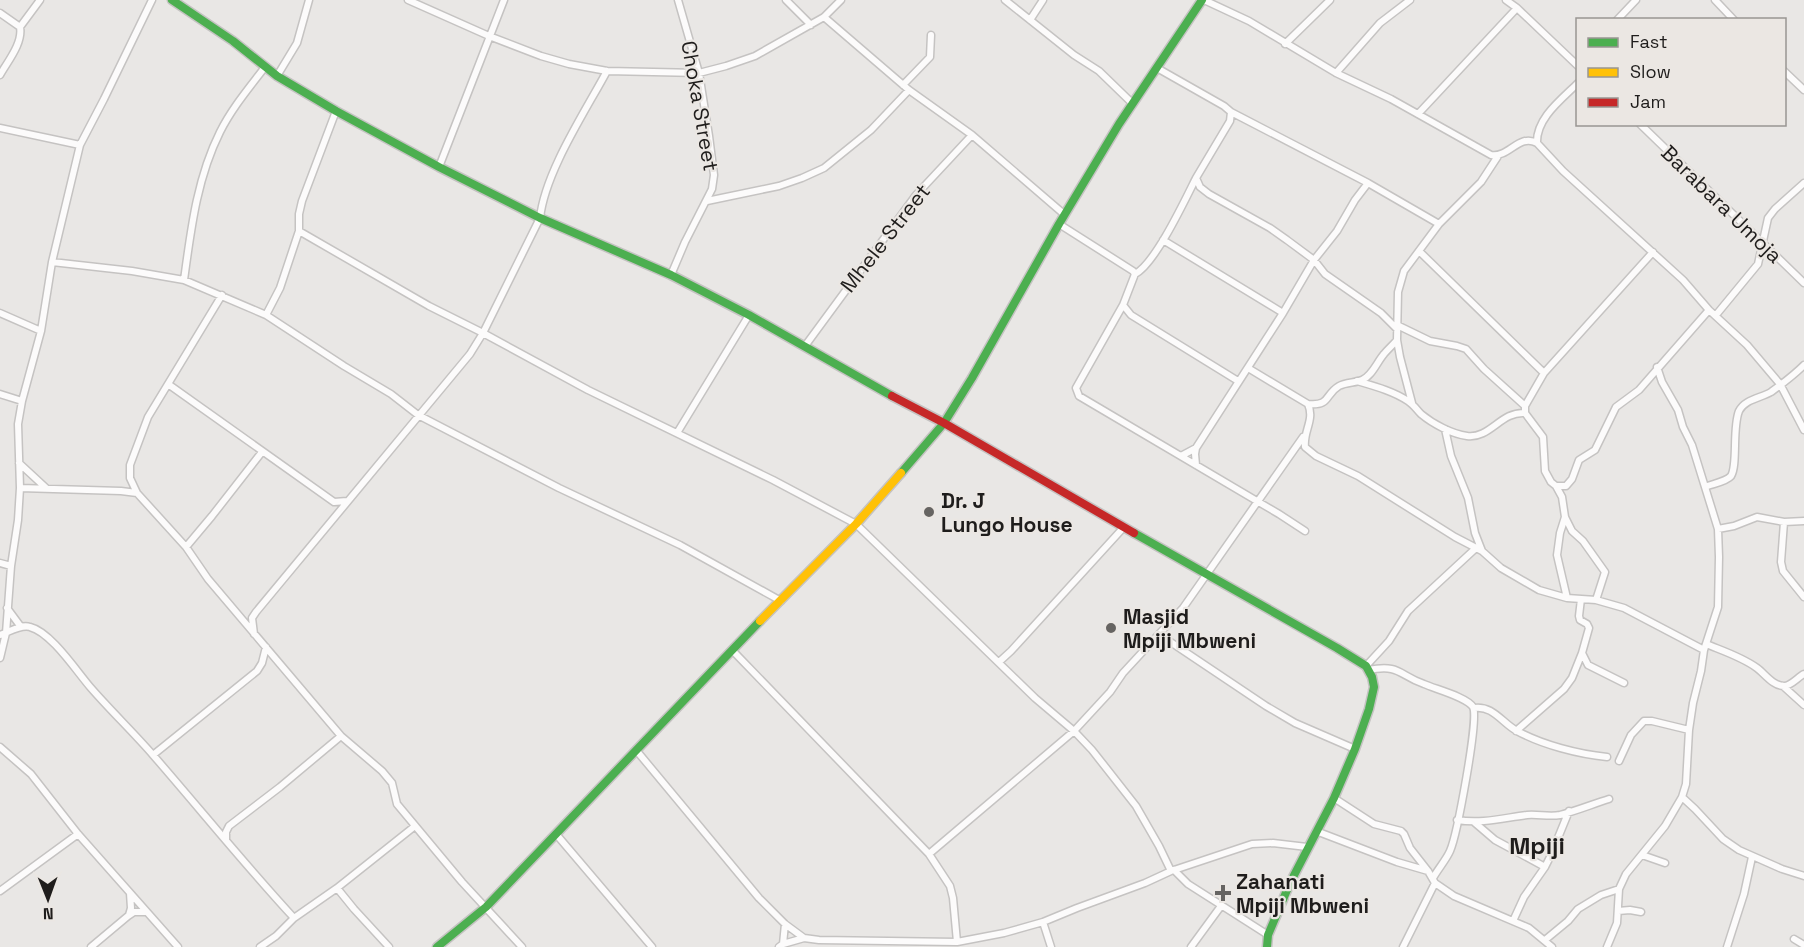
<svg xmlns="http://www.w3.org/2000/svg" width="1804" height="947" font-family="'Space Grotesk',sans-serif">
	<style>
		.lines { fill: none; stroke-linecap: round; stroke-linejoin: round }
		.street-casing { stroke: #c5c3c2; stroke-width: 9 }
		.fast-casing { stroke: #c5c3c2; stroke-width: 11 }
		.slow-casing { stroke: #c5c3c2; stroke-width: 11 }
		.jam-casing { stroke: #c5c3c2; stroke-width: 11 }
		.street { stroke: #fcfbfb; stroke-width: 6 }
		.fast { stroke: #4caf50; stroke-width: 8 }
		.slow { stroke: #ffc107; stroke-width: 8 }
		.jam { stroke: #c62828; stroke-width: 8 }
		.poi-dot { fill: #666462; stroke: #ebe7e3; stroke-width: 2 }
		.labels { text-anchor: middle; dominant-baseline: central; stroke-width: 4.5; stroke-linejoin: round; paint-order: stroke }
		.street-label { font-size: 21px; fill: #1f1d1c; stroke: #ebe7e3 }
		.poi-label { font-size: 21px; font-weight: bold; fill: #1f1d1c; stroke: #ebe7e3; text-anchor: start }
		.quarter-label { font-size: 24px; font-weight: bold; fill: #1f1d1c; stroke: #ebe7e3 }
	</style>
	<rect width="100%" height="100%" fill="#e9e7e5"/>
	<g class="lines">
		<defs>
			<path id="street" d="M 408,0 L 489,36 L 541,56 L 569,64 L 607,71 L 699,73 L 726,66 L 755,56 L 824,17 L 841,0
				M 786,0 L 811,25
				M 1005,0 L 1074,55 L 1099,71 L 1133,104
				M 1204,0 L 1249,21 L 1336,73 L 1391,99 L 1491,155 C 1509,158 1519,133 1537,143 L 1563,171 L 1683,280 L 1709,310 L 1747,345 L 1780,384 L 1804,430
				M 1506,0 L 1517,8 L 1578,66
				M 1715,0 L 1734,20
				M 0,13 L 20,27 C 23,43 8,61 0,75
				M 824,17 L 909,90 L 972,135 L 1065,215
				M 1030,20 L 1043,0
				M 1617,20 L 1636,0
				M 20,27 L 40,0
				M 1285,44 L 1330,0
				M 1157,68 L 1224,106 L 1231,112 L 1230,121 L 1196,178 L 1200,187 L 1209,194 L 1270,228 L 1287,240 L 1314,260 L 1325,274 L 1381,313 L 1397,329
				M 1784,71 L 1804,90
				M 1336,73 L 1380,23 L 1410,0
				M 277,76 L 297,43 L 309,0
				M 903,85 L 930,57 L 931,35
				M 336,111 L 302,201 L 299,214 L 299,231 L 429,306 L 483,333 L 588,390 L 773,480 L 856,524 L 1035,698 L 1074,731 L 1092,750 L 1136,806 L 1159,846 L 1171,871
				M 1231,112 L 1368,183 L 1439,224
				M 1418,114 L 1517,8
				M 1640,124 L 1804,283
				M 0,128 L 80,145
				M 1537,143 C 1536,118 1562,99 1578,83
				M 439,167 L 504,0
				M 707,201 L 779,186 L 802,178 L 824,168 L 871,130 L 909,90
				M 1059,224 L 1133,271 L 1135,274 L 1123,305 L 1131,315 L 1238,381
				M 1163,240 L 1283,313
				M 1419,251 L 1544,373
				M 52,262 L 132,271 L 184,280 L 266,315 L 344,366 L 391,394 L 418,415 L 559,488 L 680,545 L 781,601
				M 1135,274 C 1155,264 1185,200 1196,178
				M 671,275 L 685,242 L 712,189 L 714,175 L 709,136 L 699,73 L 678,0
				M 184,280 C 191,229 197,178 220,132 C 232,108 249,88 265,67
				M 222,295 L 148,417 L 130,465 L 130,478 L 137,493 L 186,547 L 208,579 L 341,736 L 382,771 L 392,783 L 397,804 L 462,882 L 522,947
				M 1123,305 L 1076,388 L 1079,396 L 1279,514 L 1305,531
				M 0,313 L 41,331
				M 266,315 L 280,288 L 299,231
				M 1716,315 L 1758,264 L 1768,218 L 1775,209 L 1804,183
				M 1397,325 L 1430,341 L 1457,346 L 1466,349 L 1484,369 L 1525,406
				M 805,346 L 916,195 L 972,135
				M 1248,368 L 1308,404 C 1331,406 1324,395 1339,386 C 1346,382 1355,383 1362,380 C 1372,376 1377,362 1384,354 C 1388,349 1393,345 1397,340
				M 1357,381 C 1374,386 1393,391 1408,401 C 1414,405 1417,410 1421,414 C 1433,424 1452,434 1467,436 C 1490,439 1501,411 1525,413 L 1543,437 L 1545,471 L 1551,482 L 1556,486 L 1566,486 L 1572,479 L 1579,460 L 1595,450 L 1616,407 L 1639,390 L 1709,310
				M 168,384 L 334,502 L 347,501
				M 0,394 L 22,401
				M 1412,403 L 1400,357 L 1397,340 L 1398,292 L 1404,271 L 1439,224 L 1481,182 L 1498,156
				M 1308,404 C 1315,420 1303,431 1305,447 L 1316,456 L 1358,476 L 1455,537 L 1482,551
				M 1525,413 L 1525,406 L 1544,373 L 1653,252
				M 1445,429 L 1451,456 L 1468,498 L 1475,533 L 1482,551 L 1501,568 L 1539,590 L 1567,598 L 1596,600 L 1624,608 L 1704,650
				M 677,433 L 749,315
				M 1181,456 L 1196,448
				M 19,463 L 46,488
				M 1196,465 L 1195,454 L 1196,448 L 1283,313 L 1314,260 L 1337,231 L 1355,200 L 1368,183
				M 1556,486 L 1562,497 L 1565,517 L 1572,531 L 1583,541 L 1605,572 L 1596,600
				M 1705,487 C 1711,484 1726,482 1731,476 C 1738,465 1732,428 1739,411 C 1745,399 1761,398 1771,392 C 1782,384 1794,375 1804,365
				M 20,488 L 121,491 L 137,493
				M 1565,517 L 1560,533 L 1557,555 L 1567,598
				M 1784,522 L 1781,562 L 1783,571 L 1804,597
				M 1718,529 L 1734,526 L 1757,517 L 1784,522 L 1804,521
				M 186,547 L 212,516 L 262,452
				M 0,563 L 11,566
				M 1581,599 L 1579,616 L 1580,620 L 1587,624 L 1589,628 L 1582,653 L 1588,665 L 1624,683
				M 7,608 L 21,627
				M 254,634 L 252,618 L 256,612 L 470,354 L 483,333 L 540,218 C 545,172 585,112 607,71
				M 0,635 C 9,632 21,624 30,627 C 51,632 77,672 91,688 C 111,711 133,732 153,755 C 200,809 245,865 294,918
				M 1160,635 L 1266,706 L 1295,723 L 1355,749
				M 1706,644 C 1723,651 1742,657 1757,668 C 1765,674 1773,686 1784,686 C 1791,686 1798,677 1804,674
				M 732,650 L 929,854 L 950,886 L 953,898 L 957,942
				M 0,658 L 6,633 L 11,566 L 18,520 L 20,488 L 18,424 L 22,401 L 41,331 L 52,262 L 80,145 L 104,99 L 152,0
				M 999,662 L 1011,651 L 1124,527
				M 1366,666 L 1389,641 L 1408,611 L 1476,548
				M 1368,670 C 1401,664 1398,675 1424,684 C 1435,689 1467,697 1473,707 C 1479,719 1457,835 1450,851 C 1446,860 1438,869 1433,878
				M 1783,686 L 1804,705
				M 1474,708 C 1493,705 1502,723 1517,731 C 1543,745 1578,754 1607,757
				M 1516,731 L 1564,689 L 1572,678 L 1582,653
				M 0,747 L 31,774 L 78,834 L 178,947
				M 636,750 L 759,898 L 785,924 L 804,938 L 819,940 L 957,942 L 1004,933 L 1043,922 L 1077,908 L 1145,883 L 1171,871 L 1252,844 L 1273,843 L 1307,847
				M 153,755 L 257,671 L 262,663 L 266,647
				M 1619,761 L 1631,735 L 1644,721 L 1652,721 L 1689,730
				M 1682,797 L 1695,809 L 1723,839 L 1739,850 L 1782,869 L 1804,876
				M 1334,798 L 1374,824 L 1401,831 L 1404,834 L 1410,848 L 1428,871 L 1435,883 L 1454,896 L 1529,928 L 1552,947
				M 1457,820 C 1482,824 1503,818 1527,815 C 1538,814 1549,817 1560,815 C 1576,811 1593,804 1609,799
				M 1474,822 L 1495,840 L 1545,867
				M 1316,831 L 1397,862 L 1428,871
				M 556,834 L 652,947
				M 226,840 L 226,832 L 229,826 L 280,787 L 341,736
				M 929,854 L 1074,731 L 1110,692 L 1123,673 L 1183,608 L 1303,437
				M 1642,855 L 1665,863
				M 1174,870 L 1188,884 L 1268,935
				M 337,888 L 354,909 L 389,947
				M 0,891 L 78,834
				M 1618,911 L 1630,910 L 1641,912
				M 129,915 L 131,908 L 130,893
				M 1513,921 L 1524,897 L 1545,867 L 1551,855 L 1569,811
				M 1043,922 L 1051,947
				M 1794,939 L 1804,945
				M 1545,940 L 1568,921 L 1578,909 L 1601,895 L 1619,889
				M 783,944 L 785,924
				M 91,947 L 128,916 L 134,912 L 146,912
				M 260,947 L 276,936 L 294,918 L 337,888 L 415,826
				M 779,947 L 783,944 L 804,938
				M 1191,947 L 1221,906
				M 1403,947 L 1435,883
				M 1607,947 L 1617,923 L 1619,889 L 1626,874 L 1665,826 L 1682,797 L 1686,784 L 1689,730 L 1693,703 L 1701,671 L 1704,650 L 1718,607 L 1719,557 L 1718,529 L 1692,445 L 1683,427 L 1678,410 L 1662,382 L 1657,367
				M 1727,947 L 1744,894 L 1752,857"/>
			<path id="fast" d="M 172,0 L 233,41 L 277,76 L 336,111 L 439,167 L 540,218 L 671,275 L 749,315 L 892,396
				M 901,473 L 944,423 L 972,378 L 1059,224 L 1119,124 L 1202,0
				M 1134,533 L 1337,648 L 1366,666 L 1372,677 L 1374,687 L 1369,709 L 1355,749 L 1334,798 L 1290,883 L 1268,935 L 1267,947
				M 437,947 L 486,907 L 760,621"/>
			<path id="slow" d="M 760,621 L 856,524 L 901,473"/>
			<path id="jam" d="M 892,396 L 944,423 L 1134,533"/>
		</defs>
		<!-- street casing -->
		<use href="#street" class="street-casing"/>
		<!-- fast casing -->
		<use href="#fast" class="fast-casing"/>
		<!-- slow casing -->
		<use href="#slow" class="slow-casing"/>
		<!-- jam casing -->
		<use href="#jam" class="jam-casing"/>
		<!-- street -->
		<use href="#street" class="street"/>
		<!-- fast -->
		<use href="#fast" class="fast"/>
		<!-- slow -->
		<use href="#slow" class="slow"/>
		<!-- jam -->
		<use href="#jam" class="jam"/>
	</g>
	<!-- markers -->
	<g class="poi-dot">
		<circle cx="929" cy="512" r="6"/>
		<circle cx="1111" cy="628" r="6"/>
		<path d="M1220 884h6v6h6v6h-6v6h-6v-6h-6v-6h6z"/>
	</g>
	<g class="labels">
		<!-- street labels -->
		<g class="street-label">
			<text transform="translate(700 106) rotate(80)">Choka Street</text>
			<text transform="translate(1722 204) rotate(44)">Barabara Umoja</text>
			<text transform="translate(885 238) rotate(-52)">Mhele Street</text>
		</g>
		<!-- poi labels -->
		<g class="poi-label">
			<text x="941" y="500">Dr. J<tspan x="941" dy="24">Lungo House</tspan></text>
			<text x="1123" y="616">Masjid<tspan x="1123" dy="24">Mpiji Mbweni</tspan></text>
			<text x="1236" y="881">Zahanati<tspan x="1236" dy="24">Mpiji Mbweni</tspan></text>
		</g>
		<!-- quarter labels -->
		<g class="quarter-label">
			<text x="1537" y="845">Mpiji</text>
		</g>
	</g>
	<!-- legend -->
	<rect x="1576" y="18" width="210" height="108" fill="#ebe7e3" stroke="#999693" stroke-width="1.5"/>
	<rect x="1588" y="38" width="30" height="9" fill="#4caf50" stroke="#999693" stroke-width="1.5"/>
	<text x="1630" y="48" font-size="18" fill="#1f1d1c">Fast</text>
	<rect x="1588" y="68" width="30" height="9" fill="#ffc107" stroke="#999693" stroke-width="1.5"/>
	<text x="1630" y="78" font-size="18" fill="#1f1d1c">Slow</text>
	<rect x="1588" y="98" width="30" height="9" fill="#c62828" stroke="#999693" stroke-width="1.5"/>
	<text x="1630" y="108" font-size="18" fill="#1f1d1c">Jam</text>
	<!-- north arrow -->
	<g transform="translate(48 899) rotate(179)" stroke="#ebe7e3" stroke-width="4.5" paint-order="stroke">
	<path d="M0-4.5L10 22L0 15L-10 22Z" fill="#1f1d1c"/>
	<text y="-9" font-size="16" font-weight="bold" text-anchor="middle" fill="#1f1d1c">N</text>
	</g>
</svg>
